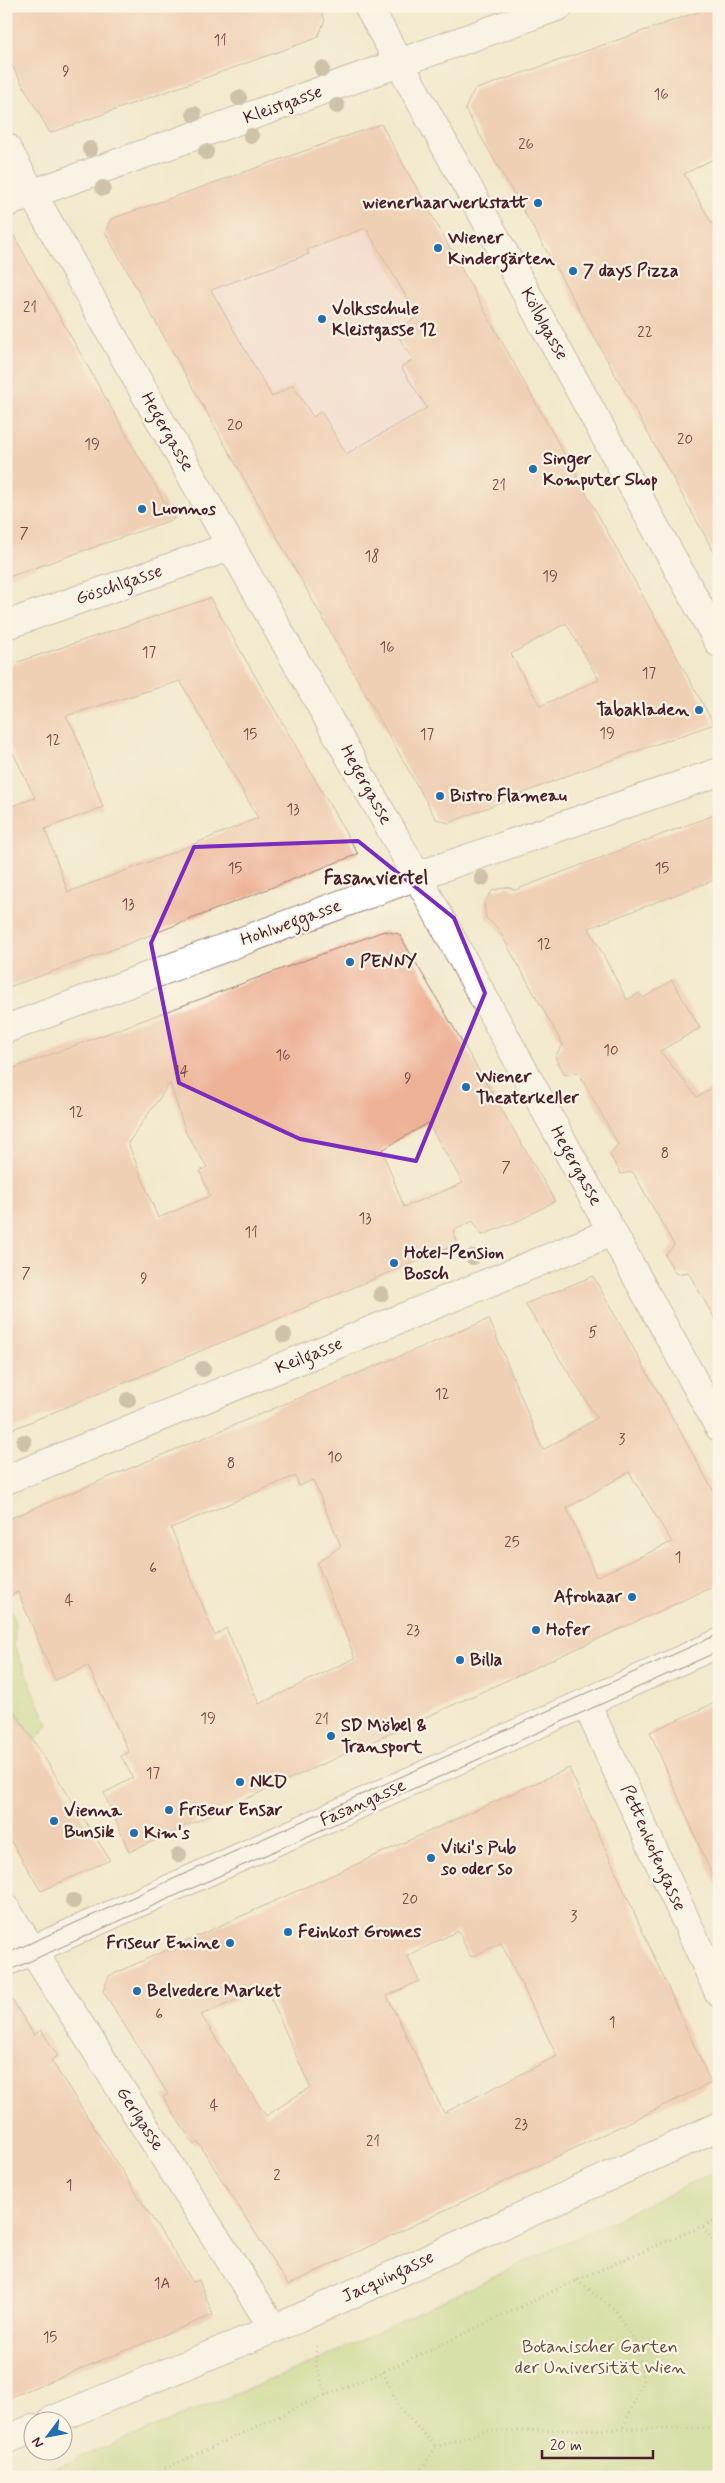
<svg xmlns="http://www.w3.org/2000/svg" width="725" height="2483" font-family="Mynerve,sans-serif">
	<style>
		.built { fill: #f7cfd2 }
		.green { fill: #b9d57b; stroke: #827a53 }
		.building { fill: #edb196; fill-rule: evenodd }
		.lines { fill: none; stroke-linecap: round; stroke-linejoin: round }
		.street-casing { stroke: #9e847c; stroke-width: 30 }
		.secondary-casing { stroke: #9e847c; stroke-width: 30 }
		.path { stroke: #9e847c; stroke-width: 3; stroke-dasharray: 1 4; stroke-linecap: butt }
		.street { stroke: #fff; stroke-width: 28 }
		.secondary { stroke: #fff; stroke-width: 28 }
		.tram { stroke: #4a1f2b; stroke-width: 1 }
		.tree { fill: #a5937f }
		.marked { fill: none; stroke: #7b2cbf; stroke-width: 4; stroke-linejoin: round }
		.poi-dot { fill: #1f6fb2; stroke: #fcf5e5; stroke-width: 2 }
		.labels { text-anchor: middle; dominant-baseline: central; stroke-width: 4.5; stroke-linejoin: round; paint-order: stroke }
		.number-label { font-size: 15px; fill: #734446 }
		.street-label { font-size: 18px; fill: #4a1f2b; stroke: #fcf5e5 }
		.poi-label { font-size: 18px; font-weight: bold; fill: #4a1f2b; stroke: #fcf5e5; text-anchor: start }
		.park-label { font-size: 18px; fill: #664c3f; stroke: #fcf5e5 }
		.neighbourhood-label { font-size: 19px; font-weight: bold; fill: #4a1f2b; stroke: #fcf5e5 }
	</style>
	<rect width="100%" height="100%" fill="#fcf5e5"/>
	<filter id="ink" filterUnits="userSpaceOnUse"><feTurbulence type="fractalNoise" baseFrequency=".02" numOctaves="2"/><feDisplacementMap in="SourceGraphic" scale="10" xChannelSelector="R" yChannelSelector="G"/><feConvolveMatrix kernelMatrix="1 2 1 2 8 2 1 2 1" color-interpolation-filters="sRGB"/></filter>
	<filter id="wash" filterUnits="userSpaceOnUse"><feTurbulence type="fractalNoise" baseFrequency=".0096" numOctaves="4" result="noise"/><feDisplacementMap in="SourceGraphic" scale="20" xChannelSelector="R" yChannelSelector="G"/><feGaussianBlur stdDeviation="1.12" result="paint"/><feColorMatrix in="noise" values="0 0 0 0 0 0 0 0 0 0 0 0 0 0 0 0 0 1.4 0 .05"/><feComposite in="paint" operator="in"/></filter>
	<g filter="url(#wash)">
		<rect width="100%" height="100%" fill="#f2e9cd"/>
		<!-- built -->
		<path class="built" d="M 381,124 L 538,407 L 283,549 L 105,232 L 111,219 Z"/>
		<!-- green -->
		<path class="green" d="M 7,1597 L 15,1622 L 14,1645 L 48,1725 L 34,1742 L 6,1698 Z
			M 719,2170 L 719,2477 L 32,2477 L 315,2362 Z"/>
		<g id="blocks">
			<!-- building -->
			<path class="building" d="M 6,6 L 318,6 L 325,20 L 317,38 L 50,133 L 6,55 Z
				M 715,6 L 719,6 L 719,156 L 684,174 L 719,236 L 719,561 L 546,250 L 465,109 L 474,90 Z
				M 381,124 L 714,724 L 566,776 L 449,823 L 436,819 L 105,232 L 111,219 ZM 366,228 L 418,317 L 395,331 L 413,360 L 401,367 L 427,408 L 346,454 L 321,411 L 313,417 L 293,385 L 272,397 L 211,290 L 309,254 L 307,250 ZM 566,623 L 599,680 L 540,706 L 511,654 Z
				M 6,222 L 174,519 L 6,578 Z
				M 210,598 L 358,854 L 91,958 L 6,988 L 6,808 L 35,798 L 6,738 L 6,666 ZM 180,681 L 258,818 L 157,859 L 68,892 L 45,829 L 103,807 L 74,730 L 66,716 Z
				M 719,813 L 719,878 L 589,928 L 627,1000 L 639,993 L 643,998 L 672,980 L 700,1028 L 660,1051 L 697,1097 L 719,1084 L 719,1326 L 688,1272 L 676,1274 L 665,1255 L 674,1245 L 633,1172 L 621,1174 L 610,1155 L 618,1144 L 578,1072 L 565,1075 L 555,1056 L 563,1045 L 497,927 L 486,918 L 484,902 L 493,890 L 508,887 L 515,890 Z
				M 384,931 L 399,934 L 555,1201 L 520,1220 L 482,1235 L 473,1221 L 453,1231 L 458,1244 L 6,1432 L 6,1071 ZM 170,1083 L 186,1133 L 207,1167 L 200,1171 L 210,1196 L 158,1218 L 128,1143 ZM 428,1123 L 463,1183 L 404,1207 L 382,1150 Z
				M 593,1276 L 719,1501 L 719,1584 L 129,1852 L 104,1793 L 133,1778 L 121,1756 L 129,1752 L 88,1666 L 55,1680 L 18,1592 L 6,1597 L 6,1520 L 489,1319 L 543,1450 L 597,1418 L 525,1304 ZM 629,1472 L 672,1542 L 596,1577 L 567,1508 ZM 295,1476 L 299,1486 L 313,1480 L 341,1546 L 317,1563 L 355,1658 L 259,1704 L 226,1628 L 215,1636 L 171,1528 Z
				M 6,1698 L 110,1860 L 41,1891 L 6,1833 Z
				M 719,1701 L 719,1891 L 650,1732 Z
				M 569,1768 L 711,2083 L 288,2285 L 198,2142 L 194,2145 L 163,2097 L 168,2094 L 103,1991 L 109,1976 ZM 458,1931 L 471,1957 L 501,1943 L 557,2056 L 444,2113 L 387,1996 L 419,1981 L 407,1956 ZM 266,1987 L 310,2087 L 266,2116 L 201,2015 Z
				M 6,1990 L 34,2035 L 41,2030 L 58,2056 L 51,2060 L 193,2282 L 199,2280 L 213,2315 L 6,2399 Z"/>
		</g>
	</g>
	<g filter="url(#ink)">
		<use href="#blocks" fill-opacity="0" stroke="#9e847c" stroke-width="1"/>
		<g class="lines">
			<defs>
				<path id="street" d="M 368,6 L 719,643
					M 6,147 L 417,876 L 719,1427
					M 6,203 L 559,6
					M 6,625 L 232,546
					M 6,1029 L 417,876 L 719,772
					M 6,1480 L 612,1232
					M 586,1703 L 719,1993
					M 6,1909 L 274,2329
					M 53,2420 L 297,2319 L 719,2126
					M 6,2440 L 32,2429"/>
				<path id="secondary" d="M 6,1962 L 719,1643"/>
			</defs>
			<!-- street casing -->
			<use href="#street" class="street-casing"/>
			<!-- secondary casing -->
			<use href="#secondary" class="secondary-casing"/>
			<!-- path -->
			<path class="path" d="M 703,2227 L 719,2249
				M 577,2280 L 614,2309 L 637,2345 L 643,2381 L 623,2428
				M 317,2346 L 315,2362 L 326,2395
				M 383,2372 L 398,2406 L 436,2447
				M 159,2471 L 164,2477
				M 147,2477 L 307,2403 L 383,2372 L 577,2280 L 719,2219
				M 416,2477 L 436,2447 L 485,2431 L 719,2428"/>
			<!-- street -->
			<use href="#street" class="street"/>
			<!-- secondary -->
			<use href="#secondary" class="secondary"/>
			<!-- tram -->
			<path class="tram" d="M 6,1954 L 719,1634
				M 6,1972 L 719,1651"/>
		</g>
		<!-- trees -->
		<g class="tree">
			<circle cx="322" cy="69" r="8"/>
			<circle cx="239" cy="98" r="8"/>
			<circle cx="337" cy="106" r="8"/>
			<circle cx="194" cy="114" r="8"/>
			<circle cx="251" cy="136" r="8"/>
			<circle cx="90" cy="149" r="8"/>
			<circle cx="206" cy="152" r="8"/>
			<circle cx="103" cy="188" r="8"/>
			<circle cx="482" cy="878" r="8"/>
			<circle cx="473" cy="1257" r="8"/>
			<circle cx="381" cy="1294" r="8"/>
			<circle cx="284" cy="1335" r="8"/>
			<circle cx="203" cy="1369" r="8"/>
			<circle cx="128" cy="1400" r="8"/>
			<circle cx="24" cy="1442" r="8"/>
			<circle cx="179" cy="1855" r="8"/>
			<circle cx="73" cy="1901" r="8"/>
		</g>
	</g>
	<!-- marked area -->
	<path d="M0 0H725V2483H0ZM 358,841 L 454,918 L 485,993 L 416,1161 L 300,1139 L 179,1083 L 151,943 L 194,847 Z" fill="#f2e9cd" fill-opacity=".55" fill-rule="evenodd"/>
	<path class="marked" d="M 358,841 L 454,918 L 485,993 L 416,1161 L 300,1139 L 179,1083 L 151,943 L 194,847 Z"/>
	<!-- markers -->
	<g class="poi-dot">
		<circle cx="538" cy="203" r="5"/>
		<circle cx="438" cy="248" r="5"/>
		<circle cx="573" cy="271" r="5"/>
		<circle cx="322" cy="319" r="5"/>
		<circle cx="533" cy="469" r="5"/>
		<circle cx="142" cy="509" r="5"/>
		<circle cx="699" cy="710" r="5"/>
		<circle cx="440" cy="796" r="5"/>
		<circle cx="350" cy="962" r="5"/>
		<circle cx="466" cy="1087" r="5"/>
		<circle cx="394" cy="1263" r="5"/>
		<circle cx="632" cy="1597" r="5"/>
		<circle cx="536" cy="1630" r="5"/>
		<circle cx="460" cy="1660" r="5"/>
		<circle cx="331" cy="1736" r="5"/>
		<circle cx="240" cy="1782" r="5"/>
		<circle cx="169" cy="1810" r="5"/>
		<circle cx="54" cy="1821" r="5"/>
		<circle cx="134" cy="1833" r="5"/>
		<circle cx="431" cy="1858" r="5"/>
		<circle cx="288" cy="1932" r="5"/>
		<circle cx="230" cy="1943" r="5"/>
		<circle cx="137" cy="1991" r="5"/>
	</g>
	<g class="labels">
		<!-- number labels -->
		<g class="number-label">
			<text x="220" y="41">11</text>
			<text x="66" y="72">9</text>
			<text x="661" y="95">16</text>
			<text x="526" y="145">26</text>
			<text x="30" y="308">21</text>
			<text x="645" y="333">22</text>
			<text x="235" y="426">20</text>
			<text x="685" y="440">20</text>
			<text x="92" y="445">19</text>
			<text x="499" y="486">21</text>
			<text x="24" y="534">7</text>
			<text x="372" y="557">18</text>
			<text x="550" y="577">19</text>
			<text x="387" y="648">16</text>
			<text x="149" y="653">17</text>
			<text x="649" y="674">17</text>
			<text x="607" y="734">19</text>
			<text x="250" y="735">15</text>
			<text x="427" y="735">17</text>
			<text x="53" y="741">12</text>
			<text x="293" y="810">13</text>
			<text x="235" y="869">15</text>
			<text x="662" y="869">15</text>
			<text x="128" y="905">13</text>
			<text x="544" y="945">12</text>
			<text x="611" y="1051">10</text>
			<text x="283" y="1056">16</text>
			<text x="181" y="1072">14</text>
			<text x="408" y="1079">9</text>
			<text x="76" y="1113">12</text>
			<text x="665" y="1154">8</text>
			<text x="506" y="1168">7</text>
			<text x="365" y="1219">13</text>
			<text x="251" y="1233">11</text>
			<text x="26" y="1274">7</text>
			<text x="144" y="1279">9</text>
			<text x="593" y="1333">5</text>
			<text x="442" y="1395">12</text>
			<text x="622" y="1440">3</text>
			<text x="335" y="1458">10</text>
			<text x="231" y="1464">8</text>
			<text x="512" y="1543">25</text>
			<text x="678" y="1558">1</text>
			<text x="153" y="1569">6</text>
			<text x="69" y="1601">4</text>
			<text x="413" y="1631">23</text>
			<text x="208" y="1719">19</text>
			<text x="322" y="1720">21</text>
			<text x="153" y="1774">17</text>
			<text x="410" y="1900">20</text>
			<text x="574" y="1917">3</text>
			<text x="159" y="2015">6</text>
			<text x="612" y="2023">1</text>
			<text x="214" y="2106">4</text>
			<text x="521" y="2125">23</text>
			<text x="373" y="2142">21</text>
			<text x="277" y="2176">2</text>
			<text x="69" y="2186">1</text>
			<text x="162" y="2284">1A</text>
			<text x="50" y="2338">15</text>
		</g>
		<!-- street labels -->
		<g class="street-label">
			<text transform="translate(283 105) rotate(-20)">Kleistgasse</text>
			<text transform="translate(544 324) rotate(61)">Kölblgasse</text>
			<text transform="translate(167 432) rotate(60)">Hegergasse</text>
			<text transform="translate(119 585) rotate(-19)">Göschlgasse</text>
			<text transform="translate(366 785) rotate(61)">Hegergasse</text>
			<text transform="translate(291 923) rotate(-20)">Hohlweggasse</text>
			<text transform="translate(576 1166) rotate(61)">Hegergasse</text>
			<text transform="translate(309 1356) rotate(-22)">Keilgasse</text>
			<text transform="translate(363 1803) rotate(-24)">Fasangasse</text>
			<text transform="translate(653 1848) rotate(66)">Pettenkofengasse</text>
			<text transform="translate(140 2119) rotate(57)">Gerlgasse</text>
			<text transform="translate(388 2277) rotate(-25)">Jacquingasse</text>
		</g>
		<!-- poi labels -->
		<g class="poi-label">
			<text x="528" y="203" text-anchor="end">wienerhaarwerkstatt</text>
			<text x="448" y="238">Wiener<tspan x="448" dy="21">Kindergärten</tspan></text>
			<text x="583" y="271">7 days Pizza</text>
			<text x="332" y="309">Volksschule<tspan x="332" dy="21">Kleistgasse 12</tspan></text>
			<text x="543" y="459">Singer<tspan x="543" dy="21">Komputer Shop</tspan></text>
			<text x="152" y="509">Luonnos</text>
			<text x="689" y="710" text-anchor="end">Tabakladen</text>
			<text x="450" y="796">Bistro Flameau</text>
			<text x="360" y="962">PENNY</text>
			<text x="476" y="1077">Wiener<tspan x="476" dy="21">Theaterkeller</tspan></text>
			<text x="404" y="1253">Hotel-Pension<tspan x="404" dy="21">Bosch</tspan></text>
			<text x="622" y="1597" text-anchor="end">Afrohaar</text>
			<text x="546" y="1630">Hofer</text>
			<text x="470" y="1660">Billa</text>
			<text x="341" y="1726">SD Möbel &amp;<tspan x="341" dy="21">Transport</tspan></text>
			<text x="250" y="1782">NKD</text>
			<text x="179" y="1810">Friseur Ensar</text>
			<text x="64" y="1811">Vienna<tspan x="64" dy="21">Bunsik</tspan></text>
			<text x="144" y="1833">Kim's</text>
			<text x="441" y="1848">Viki's Pub<tspan x="441" dy="21">so oder so</tspan></text>
			<text x="298" y="1932">Feinkost Gromes</text>
			<text x="220" y="1943" text-anchor="end">Friseur Emine</text>
			<text x="147" y="1991">Belvedere Market</text>
		</g>
		<!-- park labels -->
		<g class="park-label">
			<text x="600" y="2347">Botanischer Garten<tspan x="600" dy="21">der Universität Wien</tspan></text>
		</g>
		<!-- neighbourhood labels -->
		<g class="neighbourhood-label">
			<text x="376" y="878">Fasanviertel</text>
		</g>
	</g>
	<!-- margin -->
	<rect width="725" height="2483" fill="none" stroke="#fcf5e5" stroke-width="25"/>
	<!-- north arrow -->
	<g transform="translate(48 2436) rotate(238)"><circle r="24" fill="#fcf5e5" stroke="#b59f9b"/>
	<path d="M0-4L9 19L0 12L-9 19Z" fill="#1f6fb2"/>
	<text y="-8" font-size="14" font-weight="bold" text-anchor="middle" fill="#4a1f2b">N</text>
	</g>
	<!-- scale -->
	<path d="M542 2450v8h111v-8" fill="none" stroke="#4a1f2b" stroke-width="2.5"/>
	<text x="550" y="2450" font-size="15" fill="#4a1f2b" stroke="#fcf5e5" stroke-width="4" paint-order="stroke">20 m</text>
</svg>
